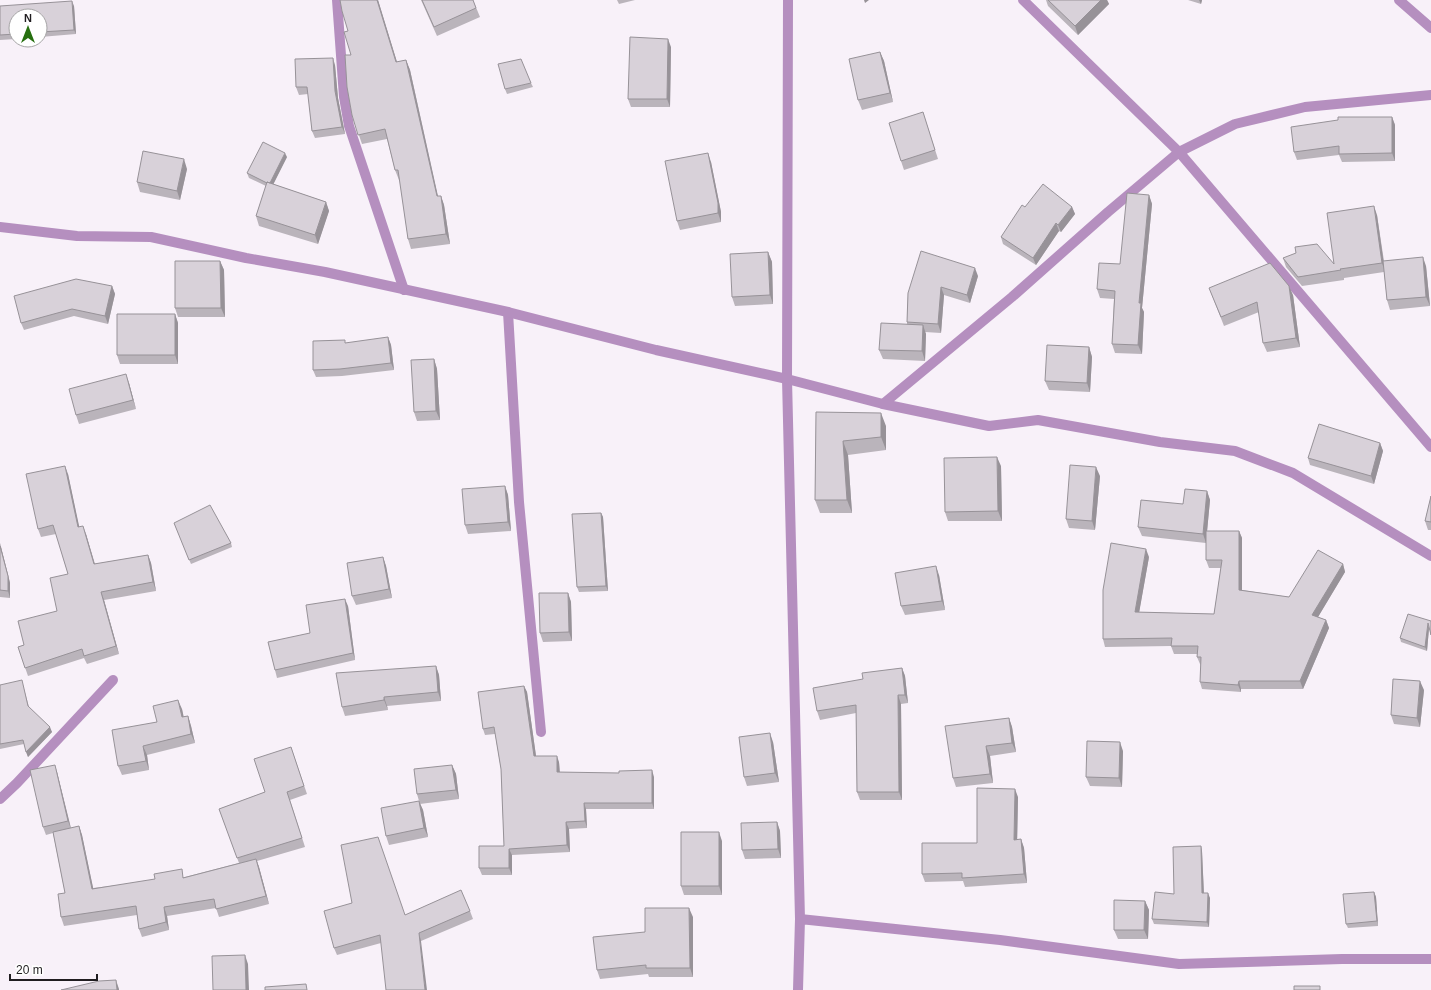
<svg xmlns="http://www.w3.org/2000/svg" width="1431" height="990" font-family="Arial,sans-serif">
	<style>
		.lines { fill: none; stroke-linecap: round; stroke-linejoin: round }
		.minor { stroke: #b58fbf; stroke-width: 10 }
		.tertiary { stroke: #b58fbf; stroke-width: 10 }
		.wall { fill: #bab4bb }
		.shaded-wall { fill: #979298 }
		.building { fill: #d8d1d9; stroke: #979298 }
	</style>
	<rect width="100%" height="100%" fill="#f8f1f9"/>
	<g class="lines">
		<!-- minor -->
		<path class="minor" d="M 337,0 L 344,97 L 349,126 L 404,290
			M 788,0 L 787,379 L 800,919 L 798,990
			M 1023,0 L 1179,152 L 1431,447
			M 1399,0 L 1431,28
			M 508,312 L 519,502 L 541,732
			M 883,404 L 1012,297 L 1108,212 L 1179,152 L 1235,124 L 1305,107 L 1431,95
			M 0,799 L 17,783 L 113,680
			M 800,919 L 1000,940 L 1179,964 L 1342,959 L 1431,959"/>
		<!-- tertiary -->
		<path class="tertiary" d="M 0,227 L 77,236 L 151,237 L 246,258 L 325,272 L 508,312 L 656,350 L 787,379 L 883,404 L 989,426 L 1038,420 L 1160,442 L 1235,451 L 1293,473 L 1431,556"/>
	</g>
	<!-- wall -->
	<path class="wall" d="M 378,0 L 397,62 L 406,60 L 410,70 L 438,196 L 441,196 L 444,205 L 450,244 L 411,249 L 408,239 L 400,180 L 399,180 L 395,170 L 387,139 L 362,144 L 352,115 L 351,55 L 348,31 Z
		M 421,0 L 473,0 L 480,17 L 437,36 Z
		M 617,0 L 635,0 L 619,4 Z
		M 1046,0 L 1107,0 L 1109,4 L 1078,35 L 1048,6 Z
		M 1188,0 L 1202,0 L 1201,4 Z
		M 0,6 L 74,6 L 76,34 L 40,37 L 40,16 L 16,16 L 16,39 L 0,40 Z
		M 671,47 L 670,107 L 631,107 L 628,99 Z
		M 880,52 L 884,61 L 893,102 L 862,110 L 858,100 Z
		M 335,65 L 338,98 L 345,134 L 315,138 L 312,131 L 308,94 L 299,95 L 296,87 Z
		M 531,83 L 533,87 L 507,94 L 505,89 Z
		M 923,112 L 938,159 L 904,170 L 901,161 Z
		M 1392,117 L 1395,125 L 1395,161 L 1342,162 L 1339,155 L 1297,160 L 1294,152 Z
		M 287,157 L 273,184 L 326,202 L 329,211 L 318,244 L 259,226 L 256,216 L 266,186 L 249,178 L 247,173 Z
		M 711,162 L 721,212 L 721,222 L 680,230 L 677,221 Z
		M 187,169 L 180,200 L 140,192 L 137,182 Z
		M 1149,195 L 1152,204 L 1142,308 L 1144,312 L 1142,354 L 1115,353 L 1112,344 L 1114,299 L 1100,298 L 1097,289 L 1120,264 Z
		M 1025,207 L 1072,207 L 1075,214 L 1061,232 L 1059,231 L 1036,265 L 1003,244 L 1001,237 Z
		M 1377,215 L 1384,261 L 1426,266 L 1430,306 L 1390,310 L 1387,300 L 1384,272 L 1344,278 L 1344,280 L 1302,286 L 1286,267 L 1283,258 L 1334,264 Z
		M 768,252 L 772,262 L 773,304 L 735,306 L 732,297 Z
		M 220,261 L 224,270 L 225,317 L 178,317 L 175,308 Z
		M 978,276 L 970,303 L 944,295 L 941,333 L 925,332 L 926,334 L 925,361 L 883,359 L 879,350 L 907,324 L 907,322 L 908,293 Z
		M 112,286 L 115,294 L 108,324 L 74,316 L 24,330 L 21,323 Z
		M 1209,288 L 1293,295 L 1300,347 L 1267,352 L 1263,343 L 1259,312 L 1224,326 Z
		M 175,314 L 178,323 L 178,364 L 120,364 L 117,355 Z
		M 388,337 L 391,345 L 394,370 L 342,376 L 316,377 L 313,370 Z
		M 1089,347 L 1092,357 L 1090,392 L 1049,390 L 1045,381 Z
		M 434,359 L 437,369 L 440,420 L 417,421 L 414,412 Z
		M 129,383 L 136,409 L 79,424 L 76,415 Z
		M 816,412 L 886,426 L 886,450 L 848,455 L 852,513 L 820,513 L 815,500 Z
		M 1380,443 L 1383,451 L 1374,484 L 1310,465 L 1308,458 Z
		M 1001,466 L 1002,521 L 948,521 L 945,512 Z
		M 68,474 L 79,527 L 86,534 L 95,564 L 148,555 L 151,563 L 156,591 L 104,600 L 119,654 L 87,664 L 84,658 L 28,676 L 18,647 L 24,645 L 57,611 L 68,574 L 56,534 L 41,537 L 38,529 Z
		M 1100,476 L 1095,530 L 1069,528 L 1066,519 Z
		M 505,486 L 508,495 L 511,531 L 468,534 L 465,525 Z
		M 1207,491 L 1210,500 L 1207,531 L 1239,531 L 1242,538 L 1242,590 L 1289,597 L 1343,564 L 1345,572 L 1318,617 L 1326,620 L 1329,628 L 1303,689 L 1241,689 L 1241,692 L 1202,689 L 1200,682 L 1201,665 L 1200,664 L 1197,657 L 1197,654 L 1174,654 L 1171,646 L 1105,647 L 1103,639 L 1149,557 L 1139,612 L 1214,614 L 1221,568 L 1209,568 L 1206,560 L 1206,543 L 1142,536 L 1138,527 Z
		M 1431,496 L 1431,530 L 1428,530 L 1425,521 Z
		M 601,513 L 603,517 L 608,591 L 579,592 L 577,587 Z
		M 174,523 L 231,543 L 232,547 L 191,564 Z
		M 0,543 L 10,583 L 10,598 L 0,597 Z
		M 383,557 L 386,566 L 392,598 L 356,605 L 352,596 Z
		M 939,575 L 945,610 L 905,615 L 901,606 Z
		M 568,593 L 571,602 L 572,641 L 543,642 L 540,633 Z
		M 348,606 L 355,660 L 277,678 L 275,670 L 310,633 Z
		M 1429,629 L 1427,651 L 1401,642 L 1400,638 Z
		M 436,666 L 439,675 L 441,701 L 387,706 L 388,710 L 345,716 L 342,707 Z
		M 902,668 L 905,676 L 908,703 L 901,704 L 902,800 L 860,800 L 857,792 L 856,713 L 820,720 L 817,711 L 863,679 Z
		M 0,685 L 23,685 L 29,707 L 52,732 L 28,757 L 24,744 L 0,749 Z
		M 524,686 L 527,692 L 536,756 L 559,762 L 560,772 L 654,777 L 654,809 L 586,809 L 587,828 L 569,829 L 570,852 L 512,855 L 512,875 L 482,875 L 479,868 L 504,846 L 501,769 L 495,734 L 485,735 L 483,729 Z
		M 1424,690 L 1420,727 L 1394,724 L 1391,715 Z
		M 182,709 L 183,717 L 188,716 L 191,726 L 195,743 L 147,755 L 149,770 L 122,775 L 118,766 L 157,722 Z
		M 1009,718 L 1012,727 L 1016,752 L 990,756 L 993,783 L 956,787 L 953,778 Z
		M 773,742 L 779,782 L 747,786 L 744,777 Z
		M 291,747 L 307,794 L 290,800 L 305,847 L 257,861 L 259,867 L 269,904 L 219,917 L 216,908 L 167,916 L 169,930 L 142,937 L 139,929 L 137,915 L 64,926 L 61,917 L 65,893 L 53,833 L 46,835 L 43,827 L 57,772 L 71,828 L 79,826 L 82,835 L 93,888 L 185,877 L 239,863 L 219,809 L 265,792 Z
		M 1123,751 L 1122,787 L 1090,786 L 1086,777 Z
		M 452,765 L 456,774 L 459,799 L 420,804 L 423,810 L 428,837 L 389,845 L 386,836 L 419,801 L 417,794 Z
		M 1018,797 L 1017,840 L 1021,839 L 1024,848 L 1027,883 L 965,887 L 963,881 L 925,882 L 922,874 L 977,843 Z
		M 777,822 L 780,831 L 781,858 L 745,859 L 742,850 Z
		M 722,841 L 722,895 L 684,895 L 681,886 Z
		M 1201,846 L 1202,851 L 1204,893 L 1210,898 L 1209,927 L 1154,924 L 1152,919 L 1174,894 Z
		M 1374,892 L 1376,897 L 1378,926 L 1348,928 L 1346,924 Z
		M 1145,901 L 1149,910 L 1148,939 L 1118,939 L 1114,930 Z
		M 470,911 L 473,919 L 421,941 L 381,943 L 337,955 L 334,948 L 405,915 Z
		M 693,917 L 693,977 L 649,977 L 648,974 L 600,979 L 597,970 L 645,932 Z"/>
	<!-- shaded-wall -->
	<path class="shaded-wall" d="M 377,0 L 378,0 L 400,72 L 396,62 Z
		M 864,0 L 869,0 L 865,3 Z
		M 1101,0 L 1107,0 L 1109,4 L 1078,35 L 1075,26 Z
		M 1199,0 L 1202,0 L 1201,4 Z
		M 72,1 L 74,6 L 76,34 L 74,30 Z
		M 668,39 L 671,47 L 670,107 L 667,99 Z
		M 880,52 L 884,61 L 893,102 L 890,93 Z
		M 333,58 L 335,65 L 338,98 L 345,134 L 342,127 L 335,91 Z
		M 406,60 L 410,70 L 440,206 L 437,196 Z
		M 1392,117 L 1395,125 L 1395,161 L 1392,153 Z
		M 285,153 L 287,157 L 271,189 L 269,184 Z
		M 708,153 L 711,162 L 721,212 L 721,222 L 718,213 Z
		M 184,159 L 187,169 L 180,200 L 177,191 Z
		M 1149,195 L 1152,204 L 1142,308 L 1144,312 L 1142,354 L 1138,345 L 1139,303 Z
		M 441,196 L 444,205 L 450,244 L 446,234 Z
		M 326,202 L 329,211 L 318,244 L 315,235 Z
		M 1374,206 L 1377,215 L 1385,272 L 1382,263 Z
		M 1072,207 L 1075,214 L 1061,232 L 1058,225 Z
		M 1056,223 L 1059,231 L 1036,265 L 1033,258 Z
		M 768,252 L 772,262 L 773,304 L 770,295 Z
		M 1423,257 L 1426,266 L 1430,306 L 1426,297 Z
		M 220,261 L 224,270 L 225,317 L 221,308 Z
		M 975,268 L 978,276 L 970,303 L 967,295 Z
		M 112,286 L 115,294 L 108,324 L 105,316 Z
		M 1289,286 L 1293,295 L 1300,347 L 1296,338 Z
		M 941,287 L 944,295 L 941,333 L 938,324 Z
		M 175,314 L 178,323 L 178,364 L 175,355 Z
		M 923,325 L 926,334 L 925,361 L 922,351 Z
		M 388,337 L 391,345 L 394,370 L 391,363 Z
		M 1089,347 L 1092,357 L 1090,392 L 1087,383 Z
		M 434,359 L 437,369 L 440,420 L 436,411 Z
		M 126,374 L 129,383 L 136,409 L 133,400 Z
		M 881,413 L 886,426 L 886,450 L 881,437 Z
		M 843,441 L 848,455 L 852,513 L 847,500 Z
		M 1380,443 L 1383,451 L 1374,484 L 1371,476 Z
		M 997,457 L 1001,466 L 1002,521 L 998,511 Z
		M 65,466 L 68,474 L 81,535 L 78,527 Z
		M 1096,467 L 1100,476 L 1095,530 L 1092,521 Z
		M 505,486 L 508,495 L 511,531 L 508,522 Z
		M 1207,491 L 1210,500 L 1206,543 L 1203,534 Z
		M 601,513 L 603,517 L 608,591 L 606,586 Z
		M 83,526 L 86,534 L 97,572 L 94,564 Z
		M 1239,531 L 1242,538 L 1242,597 L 1239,590 Z
		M 0,543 L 10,583 L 10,598 L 8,591 Z
		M 1146,549 L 1149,557 L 1138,619 L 1135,612 Z
		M 148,555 L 151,563 L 156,591 L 153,582 Z
		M 383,557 L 386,566 L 392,598 L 389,589 Z
		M 1343,564 L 1345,572 L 1315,622 L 1312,615 Z
		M 936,566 L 939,575 L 945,610 L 942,601 Z
		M 101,592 L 104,600 L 119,654 L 116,646 Z
		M 568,593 L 571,602 L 572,641 L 569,632 Z
		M 345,599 L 348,606 L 355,660 L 353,653 Z
		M 1326,620 L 1329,628 L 1303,689 L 1300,681 Z
		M 1428,623 L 1429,628 L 1427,651 L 1425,647 Z
		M 436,666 L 439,675 L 441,701 L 438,692 Z
		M 902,668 L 905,676 L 908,703 L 905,695 Z
		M 1239,681 L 1241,689 L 1241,692 L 1238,685 Z
		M 1420,681 L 1424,690 L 1420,727 L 1417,718 Z
		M 524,686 L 527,692 L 537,763 L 534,756 Z
		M 898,695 L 901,704 L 902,800 L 899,792 Z
		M 384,697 L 387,706 L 388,710 L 384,700 Z
		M 178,700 L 182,709 L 186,727 L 182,717 Z
		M 188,716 L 191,726 L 195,743 L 191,734 Z
		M 1009,718 L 1012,727 L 1016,752 L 1012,743 Z
		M 50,727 L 52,732 L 28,757 L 26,752 Z
		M 770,733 L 773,742 L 779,782 L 775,773 Z
		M 1120,742 L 1123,751 L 1122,787 L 1119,778 Z
		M 143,746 L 147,755 L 149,770 L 146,761 Z
		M 986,746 L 990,756 L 993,783 L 990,774 Z
		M 557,756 L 559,762 L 560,779 L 557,772 Z
		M 55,765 L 57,772 L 71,829 L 68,821 Z
		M 452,765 L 456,774 L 459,799 L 456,790 Z
		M 652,770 L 654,777 L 654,809 L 652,803 Z
		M 1015,789 L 1018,797 L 1017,848 L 1014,840 Z
		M 419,801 L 423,810 L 428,837 L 424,828 Z
		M 584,803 L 586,809 L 587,828 L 585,821 Z
		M 566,822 L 569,829 L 570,852 L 567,845 Z
		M 777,822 L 780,831 L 781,858 L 778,849 Z
		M 79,826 L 82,835 L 95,897 L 92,889 Z
		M 719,832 L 722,841 L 722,895 L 719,886 Z
		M 1021,839 L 1024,848 L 1027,883 L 1024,874 Z
		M 1201,846 L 1202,851 L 1204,897 L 1202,893 Z
		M 509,849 L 512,855 L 512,875 L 509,868 Z
		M 256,859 L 259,867 L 269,904 L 266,896 Z
		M 1374,892 L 1376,897 L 1378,926 L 1377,921 Z
		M 1208,893 L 1210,898 L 1209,927 L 1207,922 Z
		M 1145,901 L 1149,910 L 1148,939 L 1144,930 Z
		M 164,907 L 167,916 L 169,930 L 166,922 Z
		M 689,908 L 693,917 L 693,977 L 690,968 Z
		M 419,933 L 421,941 L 427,990 L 425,990 Z
		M 245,955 L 248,964 L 249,990 L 246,990 Z
		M 116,980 L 119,989 L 119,990 L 117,990 Z"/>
	<!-- building -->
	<path class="building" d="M 340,0 L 377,0 L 396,62 L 406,60 L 437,196 L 441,196 L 446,234 L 408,239 L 398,170 L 395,170 L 385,129 L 358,135 L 352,115 L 347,87 L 345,55 L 351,55 L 344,32 L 348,31 L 342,11 Z
		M 422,0 L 473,0 L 476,8 L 434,27 Z
		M 1048,0 L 1101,0 L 1075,26 Z
		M 72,1 L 74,30 L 40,32 L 40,16 L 16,16 L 16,34 L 0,35 L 0,6 Z
		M 630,37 L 668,39 L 667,99 L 628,99 Z
		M 880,52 L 890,93 L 858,100 L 849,59 Z
		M 333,58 L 335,91 L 342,127 L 312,131 L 307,87 L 296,87 L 295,59 Z
		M 521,59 L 531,83 L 505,89 L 498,64 Z
		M 923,112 L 935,150 L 901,161 L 889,123 Z
		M 1338,117 L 1392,117 L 1392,153 L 1339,154 L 1339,146 L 1294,152 L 1291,127 L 1338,120 Z
		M 263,142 L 285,153 L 270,183 L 267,182 L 267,183 L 247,173 Z
		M 143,151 L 184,159 L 177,191 L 137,182 Z
		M 708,153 L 718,203 L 718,213 L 677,221 L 665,161 Z
		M 267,182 L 326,202 L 315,235 L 256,216 Z
		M 1043,184 L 1072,207 L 1058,225 L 1056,223 L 1033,258 L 1001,237 L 1022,205 L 1025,207 Z
		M 1127,193 L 1149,195 L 1139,303 L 1141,303 L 1138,345 L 1112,344 L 1115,291 L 1097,289 L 1099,263 L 1120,264 Z
		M 1374,206 L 1382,263 L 1340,269 L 1341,270 L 1298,277 L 1283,258 L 1296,253 L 1295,247 L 1317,244 L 1334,264 L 1327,213 Z
		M 921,251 L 975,268 L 967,295 L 941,287 L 938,324 L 907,322 L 908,293 Z
		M 768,252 L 770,295 L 732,297 L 730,254 Z
		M 1423,257 L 1426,297 L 1387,300 L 1383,261 Z
		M 175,261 L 220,261 L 221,308 L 175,308 Z
		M 1270,263 L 1289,286 L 1296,338 L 1263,343 L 1257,302 L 1221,317 L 1209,288 Z
		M 76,279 L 112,286 L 105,316 L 72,309 L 21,323 L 14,296 Z
		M 117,314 L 175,314 L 175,355 L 117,355 Z
		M 881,323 L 923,325 L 922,351 L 879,350 Z
		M 388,337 L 391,363 L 340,369 L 313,370 L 313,341 L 345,340 L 345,343 Z
		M 1047,345 L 1089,347 L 1087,383 L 1045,381 Z
		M 434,359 L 436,411 L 414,412 L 411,360 Z
		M 126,374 L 133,400 L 76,415 L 69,389 Z
		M 816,412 L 881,413 L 881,437 L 843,441 L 847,500 L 815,500 Z
		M 1319,424 L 1380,443 L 1371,476 L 1308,458 Z
		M 997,457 L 998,511 L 945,512 L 944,458 Z
		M 1070,465 L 1096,467 L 1092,521 L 1066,519 Z
		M 65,466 L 78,527 L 83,526 L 94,564 L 148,555 L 153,582 L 101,592 L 116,646 L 84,656 L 82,649 L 25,668 L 18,647 L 24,645 L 18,621 L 57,611 L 50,578 L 68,574 L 53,525 L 38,529 L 26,474 Z
		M 505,486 L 508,522 L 465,525 L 462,489 Z
		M 1185,489 L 1207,491 L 1203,534 L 1138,527 L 1141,500 L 1183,504 Z
		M 1431,496 L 1431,522 L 1425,521 Z
		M 210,505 L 231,543 L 189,560 L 174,523 Z
		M 601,513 L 606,586 L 577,587 L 572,514 Z
		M 1206,531 L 1239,531 L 1239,590 L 1289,597 L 1318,550 L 1343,564 L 1312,615 L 1326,620 L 1300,681 L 1239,681 L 1238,685 L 1200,682 L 1201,657 L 1197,657 L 1198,646 L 1171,646 L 1172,638 L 1103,639 L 1103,590 L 1111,543 L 1146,549 L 1135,612 L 1214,614 L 1222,560 L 1206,560 Z
		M 0,546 L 8,576 L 8,591 L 0,590 Z
		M 383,557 L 389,589 L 352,596 L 347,563 Z
		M 936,566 L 942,601 L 901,606 L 895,573 Z
		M 539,593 L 568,593 L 569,632 L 540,633 Z
		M 345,599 L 353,653 L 275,670 L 268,642 L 310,633 L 306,605 Z
		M 1408,614 L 1431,621 L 1431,635 L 1428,623 L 1425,647 L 1400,638 Z
		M 436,666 L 438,692 L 384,697 L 384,700 L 342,707 L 336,673 Z
		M 902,668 L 905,695 L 898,695 L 899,792 L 857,792 L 856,705 L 817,711 L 813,688 L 863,679 L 862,673 Z
		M 1393,679 L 1420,681 L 1417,718 L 1391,715 Z
		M 22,680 L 28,706 L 50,727 L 26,752 L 23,740 L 0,744 L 0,685 Z
		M 524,686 L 534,756 L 557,756 L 557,772 L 619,773 L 619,771 L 652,770 L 652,803 L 584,803 L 585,821 L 566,822 L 567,845 L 509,849 L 509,868 L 479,868 L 479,846 L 504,846 L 501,769 L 494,727 L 483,729 L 478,692 Z
		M 178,700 L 182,717 L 188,716 L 191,734 L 143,746 L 146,761 L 118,766 L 112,730 L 157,722 L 153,706 Z
		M 1009,718 L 1012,743 L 986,746 L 990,774 L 953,778 L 945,726 Z
		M 770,733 L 775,773 L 744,777 L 739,737 Z
		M 1087,741 L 1120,742 L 1119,778 L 1086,777 Z
		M 291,747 L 304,786 L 287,792 L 302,838 L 237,858 L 219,809 L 265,792 L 254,759 Z
		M 55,765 L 68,821 L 43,827 L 30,770 Z
		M 452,765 L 456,790 L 417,794 L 414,769 Z
		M 977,788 L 1015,789 L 1014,840 L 1021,839 L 1024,874 L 962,878 L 962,873 L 922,874 L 922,843 L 977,843 Z
		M 419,801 L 424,828 L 386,836 L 381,808 Z
		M 777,822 L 778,849 L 742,850 L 741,823 Z
		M 79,826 L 92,889 L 155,879 L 154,874 L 182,869 L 183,878 L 256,859 L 266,896 L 216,909 L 214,899 L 164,907 L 166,922 L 139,929 L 136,906 L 61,917 L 58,894 L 65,893 L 53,832 Z
		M 681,832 L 719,832 L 719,886 L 681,886 Z
		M 378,837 L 405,915 L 461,890 L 470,911 L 419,933 L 425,990 L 386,990 L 380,935 L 334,948 L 324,911 L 352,903 L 341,845 Z
		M 1201,846 L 1202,893 L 1208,893 L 1207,922 L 1152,919 L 1155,892 L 1174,894 L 1173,847 Z
		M 1374,892 L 1377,921 L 1346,924 L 1343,894 Z
		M 1114,900 L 1145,901 L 1144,930 L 1114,930 Z
		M 645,908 L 689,908 L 690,968 L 646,968 L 646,965 L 597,970 L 593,937 L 645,932 Z
		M 245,955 L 246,990 L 213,990 L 212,956 Z
		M 116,980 L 117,990 L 61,990 L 99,981 Z
		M 306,984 L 307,990 L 265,990 L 265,987 Z
		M 1294,986 L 1320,986 L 1320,990 L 1294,990 Z"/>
	<!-- north arrow -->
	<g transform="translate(28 28)"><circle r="19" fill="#ffffff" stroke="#a6a5a6"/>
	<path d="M0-3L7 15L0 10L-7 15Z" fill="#266f0f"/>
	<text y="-6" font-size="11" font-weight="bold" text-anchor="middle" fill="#201d20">N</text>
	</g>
	<!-- scale -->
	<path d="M10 974v6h87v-6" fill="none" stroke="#201d20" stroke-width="2"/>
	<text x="16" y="974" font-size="12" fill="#201d20" stroke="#ffffff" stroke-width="3" paint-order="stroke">20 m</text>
</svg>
